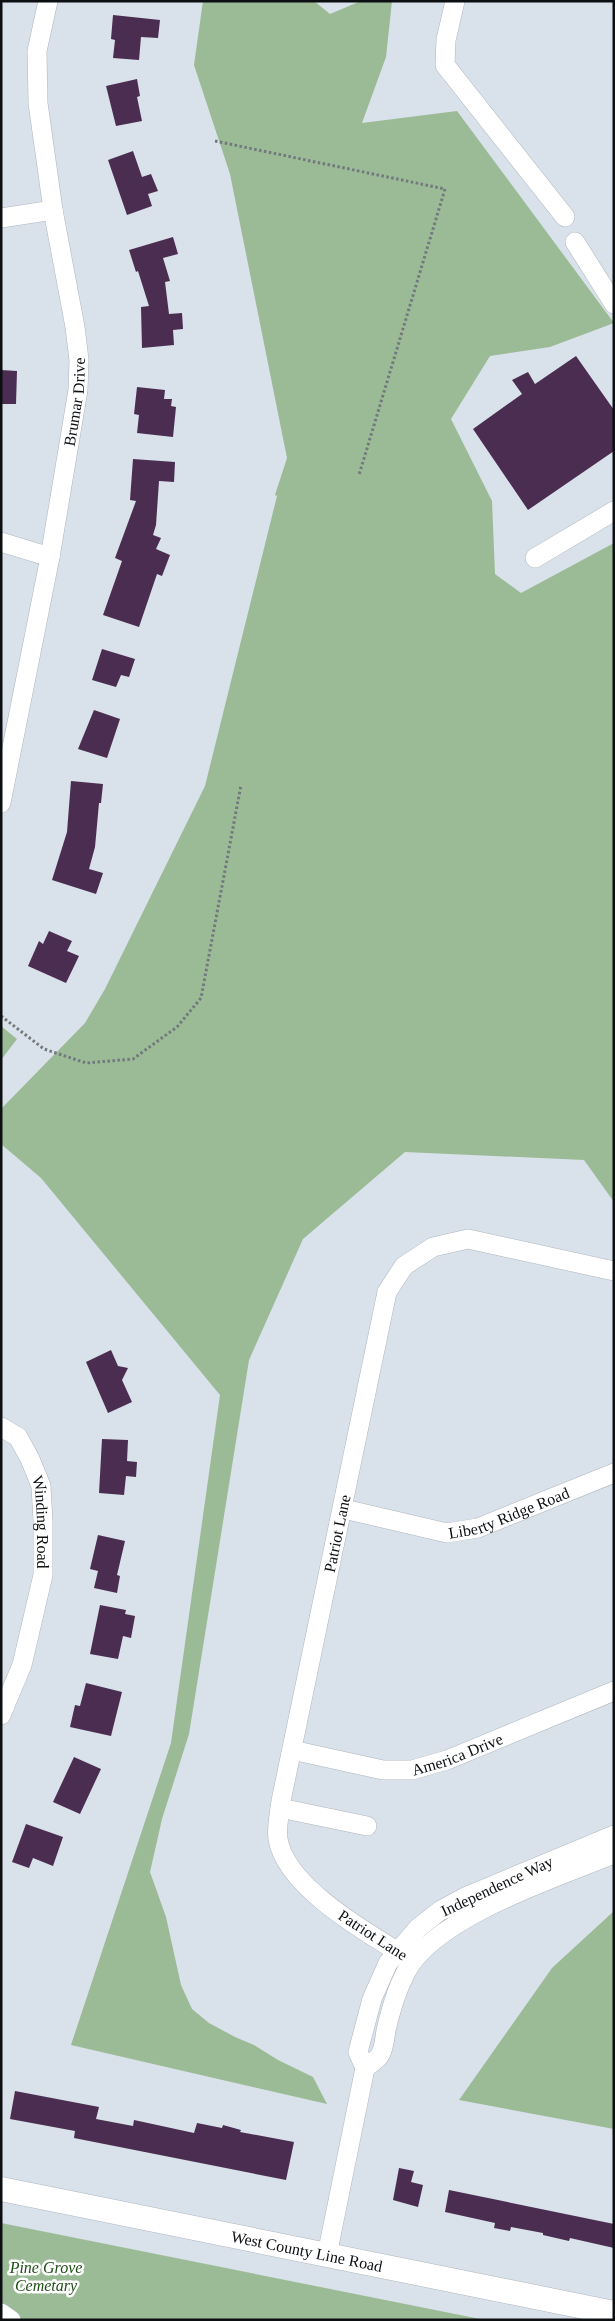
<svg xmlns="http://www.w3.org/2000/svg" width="615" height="2321" font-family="'Times New Roman',serif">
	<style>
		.green { fill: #9bbb96 }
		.building { fill: #4b2d51 }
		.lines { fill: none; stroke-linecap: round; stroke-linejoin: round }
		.minor-casing { stroke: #aeb6be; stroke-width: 20 }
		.major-casing { stroke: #aeb6be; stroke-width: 25 }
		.path { stroke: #73787e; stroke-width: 3; stroke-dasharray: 2.5 2.5; stroke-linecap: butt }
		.minor { stroke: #fff; stroke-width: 19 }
		.major { stroke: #fff; stroke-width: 24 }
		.labels { text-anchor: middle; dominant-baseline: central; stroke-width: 5; stroke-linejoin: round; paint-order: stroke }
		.street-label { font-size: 16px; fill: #0c0f12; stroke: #fff }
		.park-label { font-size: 16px; font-style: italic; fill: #1d4d15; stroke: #fff }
	</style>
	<rect width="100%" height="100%" fill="#d9e1ea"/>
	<!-- green -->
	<path class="green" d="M 203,1 L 314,1 L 330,14 L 361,1 L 392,1 L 386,57 L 362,123 L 457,111 L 614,323 L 550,347 L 490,356 L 451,419 L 492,501 L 495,574 L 521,593 L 614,543 L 614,1202 L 584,1160 L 405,1152 L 303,1239 L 249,1360 L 189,1734 L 162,1819 L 150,1872 L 166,1917 L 181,1985 L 192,2009 L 209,2023 L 235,2037 L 254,2045 L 278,2060 L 313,2077 L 327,2104 L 71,2045 L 171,1743 L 220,1395 L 41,1178 L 1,1144 L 1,1109 L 85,1023 L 105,989 L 205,786 L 277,496 L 275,495 L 287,458 L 230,174 L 194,65 Z
		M 1,1026 L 17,1039 L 1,1060 Z
		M 614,1911 L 614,2129 L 459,2100 L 552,1968 Z
		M 1,2223 L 485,2320 L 1,2320 Z"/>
	<!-- building -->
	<path class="building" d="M 113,15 L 160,20 L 158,38 L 141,37 L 139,60 L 113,58 L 115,40 L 111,39 Z
		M 137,79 L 140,96 L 137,97 L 142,121 L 116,126 L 106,86 Z
		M 133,151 L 142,177 L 151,174 L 158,191 L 148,194 L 152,206 L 127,215 L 108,160 Z
		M 173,237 L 178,254 L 163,258 L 170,281 L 165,282 L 169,314 L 182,313 L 183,329 L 173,330 L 174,345 L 142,348 L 141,307 L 149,306 L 138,271 L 136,272 L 129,250 Z
		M 576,356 L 614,410 L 614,451 L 528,510 L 473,429 L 522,394 L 512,380 L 528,372 L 535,384 Z
		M 1,370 L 17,371 L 16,404 L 1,404 Z
		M 137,387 L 165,390 L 164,399 L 172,399 L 171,406 L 176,407 L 173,437 L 137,433 L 139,415 L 134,414 Z
		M 133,459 L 175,462 L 174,482 L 159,481 L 156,525 L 153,535 L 161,538 L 156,549 L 170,555 L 162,576 L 157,574 L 139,627 L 103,615 L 122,561 L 115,558 L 136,501 L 130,500 Z
		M 102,649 L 135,659 L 129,677 L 121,675 L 116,687 L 92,680 Z
		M 94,710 L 120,719 L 107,758 L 78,749 Z
		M 71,781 L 103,784 L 101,803 L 99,803 L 95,847 L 89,869 L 103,873 L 96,894 L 52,880 L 67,832 Z
		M 49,931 L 72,941 L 67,951 L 79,956 L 66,983 L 28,966 L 39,941 L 43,944 Z
		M 111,1350 L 118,1366 L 128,1368 L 122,1380 L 132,1402 L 108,1413 L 86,1362 Z
		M 102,1439 L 128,1440 L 127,1461 L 137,1462 L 136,1477 L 126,1476 L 124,1495 L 99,1493 Z
		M 98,1535 L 125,1541 L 117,1575 L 120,1576 L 117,1593 L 94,1588 L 98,1571 L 90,1569 Z
		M 100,1605 L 126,1610 L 125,1614 L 135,1616 L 131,1638 L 123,1636 L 118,1659 L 90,1654 Z
		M 86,1683 L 122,1692 L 111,1736 L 70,1727 L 75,1705 L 80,1706 Z
		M 74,1757 L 101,1769 L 80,1814 L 53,1802 Z
		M 26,1824 L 63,1837 L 53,1866 L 33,1858 L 29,1868 L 12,1862 Z
		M 15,2091 L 99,2107 L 96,2119 L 133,2126 L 134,2120 L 194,2133 L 197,2123 L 222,2128 L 223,2125 L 241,2130 L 240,2132 L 294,2142 L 286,2180 L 74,2138 L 75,2131 L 10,2119 Z
		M 399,2168 L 414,2171 L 411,2182 L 423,2185 L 418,2207 L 393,2200 Z
		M 449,2190 L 614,2224 L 614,2248 L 570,2238 L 569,2241 L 543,2235 L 543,2233 L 511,2227 L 510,2231 L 494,2228 L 495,2223 L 445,2212 Z"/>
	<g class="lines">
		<defs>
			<g id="minor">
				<path d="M 455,1 L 446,40 L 445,65 L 565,217"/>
				<path d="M 1,218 L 53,210"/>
				<path d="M 575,242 L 614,304"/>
				<path d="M 1,542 L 50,557"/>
				<path d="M 535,558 L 614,511"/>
				<path id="s1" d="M 1,803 L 50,557 L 78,390 L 79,360 L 75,327 L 53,210 L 38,103 L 37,51 L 48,1"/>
				<path id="s2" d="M 1,1427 L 18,1437 L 30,1459 L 41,1486 L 43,1521 L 43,1575 L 22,1665 L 1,1715"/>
				<path id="s3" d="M 344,1509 L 447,1533 L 478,1528 L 614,1473"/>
				<path id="s4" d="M 292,1750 L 383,1770 L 412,1770 L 447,1760 L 614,1691"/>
				<path d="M 280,1808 L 367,1826"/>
				<path d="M 614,1835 L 465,1897 L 441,1910 L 418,1928 L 388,1963 L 372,1999 L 358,2052 L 365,2068 C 370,2064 377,2060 380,2055 C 384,2049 385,2037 386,2030 C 391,2010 396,1991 406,1972 C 434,1917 557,1877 614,1854"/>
				<path id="s5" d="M 413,1961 C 373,1936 286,1889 278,1839 C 276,1828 280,1812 281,1801 L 387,1292 L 404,1266 L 433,1247 L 468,1239 L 614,1271"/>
				<path d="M 327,2255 L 365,2068"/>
				<path d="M 1,2313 L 11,2320"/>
			</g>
			<g id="major">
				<path id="s6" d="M 1,2189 L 614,2313"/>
			</g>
		</defs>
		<!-- minor casing -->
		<use href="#minor" class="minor-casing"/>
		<!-- major casing -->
		<use href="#major" class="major-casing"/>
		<!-- path -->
		<path class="path" d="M 215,141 L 445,189 L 359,475
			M 1,1016 L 44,1049 L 86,1063 L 133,1059 L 177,1027 L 201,998 L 241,785"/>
		<!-- minor -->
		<use href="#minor" class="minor"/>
		<!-- major -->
		<use href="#major" class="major"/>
	</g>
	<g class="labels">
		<!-- street labels -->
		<g class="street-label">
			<text stroke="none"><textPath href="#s1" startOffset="408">Brumar Drive</textPath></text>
			<text stroke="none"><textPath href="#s3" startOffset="171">Liberty Ridge Road</textPath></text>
			<text stroke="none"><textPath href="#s2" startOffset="110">Winding Road</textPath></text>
			<text stroke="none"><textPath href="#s5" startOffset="498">Patriot Lane</textPath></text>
			<text stroke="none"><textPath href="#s4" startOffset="170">America Drive</textPath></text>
			<text transform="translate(497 1886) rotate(-25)">Independence Way</text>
			<text transform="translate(373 1935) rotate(33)">Patriot Lane</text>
			<text stroke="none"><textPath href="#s6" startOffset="312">West County Line Road</textPath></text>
		</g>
		<!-- park labels -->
		<g class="park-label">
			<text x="46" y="2267">Pine Grove<tspan x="46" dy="18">Cemetary</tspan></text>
		</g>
	</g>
	<!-- border -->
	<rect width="615" height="2321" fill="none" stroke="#0c0f12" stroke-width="5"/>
</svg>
